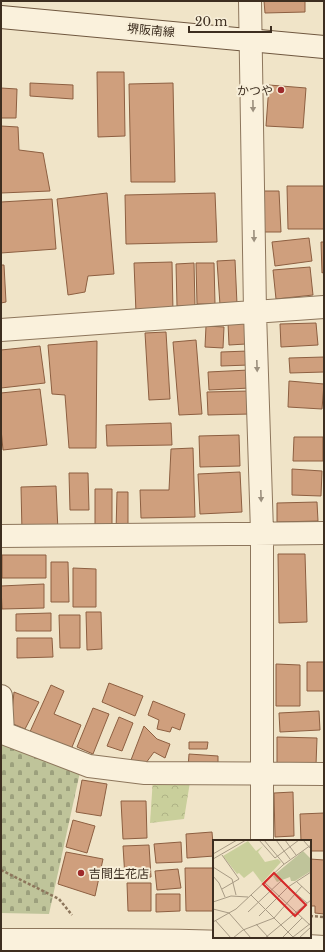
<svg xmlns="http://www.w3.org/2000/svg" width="325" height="952" font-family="'Libre Baskerville','Noto Sans JP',serif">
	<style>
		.cemetery { fill: url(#cemetery-stones) }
		.park { fill: url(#park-crowns) }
		.building { fill: #cf9f7d; stroke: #8d5f41 }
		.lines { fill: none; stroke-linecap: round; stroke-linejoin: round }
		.minor-casing { stroke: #8d765c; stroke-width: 24 }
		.tertiary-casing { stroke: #8d765c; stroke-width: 24 }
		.secondary-casing { stroke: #6f573f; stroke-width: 24 }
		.path { stroke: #8d765c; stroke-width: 2.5; stroke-dasharray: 3 2; stroke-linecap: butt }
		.minor { stroke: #faf1dc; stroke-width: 22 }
		.tertiary { stroke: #faf1dc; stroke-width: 22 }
		.secondary { stroke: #faf1dc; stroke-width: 22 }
		.oneway { fill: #9c907e }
		.poi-dot { fill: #9e2a2b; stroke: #f7eed8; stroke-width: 1.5 }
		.labels { text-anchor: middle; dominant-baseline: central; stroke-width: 4; stroke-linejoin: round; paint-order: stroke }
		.street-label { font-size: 12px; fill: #3d2e20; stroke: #f7eed8 }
		.poi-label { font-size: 12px; fill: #3d2e20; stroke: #f7eed8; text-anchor: end }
		.inset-road { fill: none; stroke: #a89b85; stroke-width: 1 }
		.view { fill: #d62828; fill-opacity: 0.15; stroke: #d62828; stroke-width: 2 }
		.inset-edge { fill: none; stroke: #3d2e20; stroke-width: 2 }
	</style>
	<defs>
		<pattern id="cemetery-stones" width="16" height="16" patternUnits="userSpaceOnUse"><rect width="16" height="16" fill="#bfc49a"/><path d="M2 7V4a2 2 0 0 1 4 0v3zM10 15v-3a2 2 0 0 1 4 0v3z" fill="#9ca07d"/></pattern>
		<pattern id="park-crowns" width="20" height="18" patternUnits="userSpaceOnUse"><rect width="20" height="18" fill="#c9cf9b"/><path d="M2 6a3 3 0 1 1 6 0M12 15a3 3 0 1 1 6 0" fill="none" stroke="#aeb285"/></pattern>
	</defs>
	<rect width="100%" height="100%" fill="#f0e4c8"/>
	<!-- cemetery -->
	<path class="cemetery" d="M 1,742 L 80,772 L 49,914 L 1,913 Z"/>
	<!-- park -->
	<path class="park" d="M 153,778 L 190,782 L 184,819 L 150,823 Z"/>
	<!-- building -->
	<path class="building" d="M 264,1 L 305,1 L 305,12 L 265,13 Z
		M 97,72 L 124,72 L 125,136 L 98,137 Z
		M 30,83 L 73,85 L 73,99 L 30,96 Z
		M 173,83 L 175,182 L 131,182 L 129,84 Z
		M 269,85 L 306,88 L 303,128 L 266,126 Z
		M 1,88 L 17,89 L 16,118 L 1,118 Z
		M 1,126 L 18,127 L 19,150 L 43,153 L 50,191 L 1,193 Z
		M 287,186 L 324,186 L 324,229 L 288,229 Z
		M 263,191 L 279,191 L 281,232 L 264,232 Z
		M 107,193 L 114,274 L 88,276 L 85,292 L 68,295 L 57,199 Z
		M 215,193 L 217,242 L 126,244 L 125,195 Z
		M 52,199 L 56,249 L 1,253 L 1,202 Z
		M 309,238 L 312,261 L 275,266 L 272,242 Z
		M 321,242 L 324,242 L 324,272 L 322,273 Z
		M 235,260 L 237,304 L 220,305 L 217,261 Z
		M 172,262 L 173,312 L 136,313 L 134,263 Z
		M 194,263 L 195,306 L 177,306 L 176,264 Z
		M 196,263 L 214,263 L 215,304 L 197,304 Z
		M 1,265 L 4,265 L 6,302 L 1,303 Z
		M 310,267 L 313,295 L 276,299 L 273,270 Z
		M 228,323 L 245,323 L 246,344 L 229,345 Z
		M 316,323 L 318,345 L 281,347 L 280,324 Z
		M 206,326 L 224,327 L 223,348 L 205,347 Z
		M 166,332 L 170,399 L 149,400 L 145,333 Z
		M 196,340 L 202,414 L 179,415 L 173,342 Z
		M 97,341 L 96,448 L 69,448 L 65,395 L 52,394 L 48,345 Z
		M 40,346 L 45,383 L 1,388 L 1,350 Z
		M 248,351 L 249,365 L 221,366 L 221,352 Z
		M 324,357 L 324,372 L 290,373 L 289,358 Z
		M 249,370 L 250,388 L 209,390 L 208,372 Z
		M 289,381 L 324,384 L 322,409 L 288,407 Z
		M 40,389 L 47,445 L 3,450 L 1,429 L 1,393 Z
		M 249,391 L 250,414 L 208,415 L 207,392 Z
		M 171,423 L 172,445 L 107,446 L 106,425 Z
		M 239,435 L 240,466 L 200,467 L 199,436 Z
		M 294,437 L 323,437 L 323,461 L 293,461 Z
		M 193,448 L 195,517 L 141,518 L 140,490 L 169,490 L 171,449 Z
		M 292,469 L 322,471 L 321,496 L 292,495 Z
		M 240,472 L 242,512 L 200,514 L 198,474 Z
		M 69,473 L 88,473 L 89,510 L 70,510 Z
		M 56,486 L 58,531 L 22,532 L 21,487 Z
		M 95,489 L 112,489 L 112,532 L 95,532 Z
		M 117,492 L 128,492 L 128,532 L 116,532 Z
		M 317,502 L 318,521 L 277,522 L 277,503 Z
		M 278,554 L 305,554 L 307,622 L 279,623 Z
		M 2,555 L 46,555 L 46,578 L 2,578 Z
		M 51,562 L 68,562 L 69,602 L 51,602 Z
		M 73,568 L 96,569 L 96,607 L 73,607 Z
		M 44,584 L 44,608 L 2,609 L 1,586 Z
		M 86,612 L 101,612 L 102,649 L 87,650 Z
		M 51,613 L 51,631 L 16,631 L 16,614 Z
		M 59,615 L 80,615 L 80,648 L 60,648 Z
		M 17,638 L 52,638 L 53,657 L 17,658 Z
		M 307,662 L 324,662 L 324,691 L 307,691 Z
		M 276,664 L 300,665 L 300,706 L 276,706 Z
		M 109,683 L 143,696 L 135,716 L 102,702 Z
		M 51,685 L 64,691 L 54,714 L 81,725 L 70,752 L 29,734 Z
		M 14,692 L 39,702 L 25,729 L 11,723 Z
		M 153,701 L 185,714 L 180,730 L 172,727 L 170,732 L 157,729 L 159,720 L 148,715 Z
		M 93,708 L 109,714 L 93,754 L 77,747 Z
		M 319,711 L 320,730 L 280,732 L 279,713 Z
		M 119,717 L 133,723 L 122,751 L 107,746 Z
		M 144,726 L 157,739 L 170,744 L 165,758 L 154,752 L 143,767 L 131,760 Z
		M 277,737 L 317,738 L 316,765 L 277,764 Z
		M 189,742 L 208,742 L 207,749 L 189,749 Z
		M 189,754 L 218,756 L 218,769 L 188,768 Z
		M 82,780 L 107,784 L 101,816 L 76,812 Z
		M 293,792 L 294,836 L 275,837 L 274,793 Z
		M 121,801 L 146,801 L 147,838 L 123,839 Z
		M 324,813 L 324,851 L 310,851 L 310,841 L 301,841 L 300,814 Z
		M 73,820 L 95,826 L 87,853 L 66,847 Z
		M 212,832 L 214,856 L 187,858 L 186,834 Z
		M 181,842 L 182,862 L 156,863 L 154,844 Z
		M 149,845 L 151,877 L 125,878 L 123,846 Z
		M 66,852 L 103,859 L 95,896 L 58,884 Z
		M 310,859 L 324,860 L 324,914 L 315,913 L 315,906 L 310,906 Z
		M 185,868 L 214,868 L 214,911 L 186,911 Z
		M 178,869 L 181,888 L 157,890 L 155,871 Z
		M 127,883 L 151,883 L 151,911 L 128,911 Z
		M 156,894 L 180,894 L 180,911 L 156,912 Z"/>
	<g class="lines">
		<defs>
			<path id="minor" d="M 250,1 L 255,312 L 262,532 L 262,841
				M 1,330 L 324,307
				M 1,536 L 324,533
				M 1,696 L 3,733 L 89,766 L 145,773 L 324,774"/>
			<path id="tertiary" d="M 1,940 C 109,940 216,939 324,947"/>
			<path id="secondary" d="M 1,17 L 324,47"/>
		</defs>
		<!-- minor casing -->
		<use href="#minor" class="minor-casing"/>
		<!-- tertiary casing -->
		<use href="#tertiary" class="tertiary-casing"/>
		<!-- secondary casing -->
		<use href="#secondary" class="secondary-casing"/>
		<!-- path -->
		<path class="path" d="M 1,870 L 59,899 L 72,915
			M 310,916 L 324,917"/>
		<!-- minor -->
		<use href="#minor" class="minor"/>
		<!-- tertiary -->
		<use href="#tertiary" class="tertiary"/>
		<!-- secondary -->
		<use href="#secondary" class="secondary"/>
	</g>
	<!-- one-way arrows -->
	<defs><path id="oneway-solid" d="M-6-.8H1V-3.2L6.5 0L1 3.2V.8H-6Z"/></defs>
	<g class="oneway">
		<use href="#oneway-solid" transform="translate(253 106) rotate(89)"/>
		<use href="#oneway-solid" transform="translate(254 236) rotate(89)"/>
		<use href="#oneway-solid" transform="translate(257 366) rotate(88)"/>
		<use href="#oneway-solid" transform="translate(261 496) rotate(88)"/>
	</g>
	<!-- markers -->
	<g class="poi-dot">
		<circle cx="281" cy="90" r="4"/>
		<circle cx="81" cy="873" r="4"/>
	</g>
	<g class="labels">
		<!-- street labels -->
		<g class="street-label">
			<text transform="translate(151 30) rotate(5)">堺阪南線</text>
		</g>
		<!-- poi labels -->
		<g class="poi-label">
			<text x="273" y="90">かつや</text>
			<text x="89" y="873" text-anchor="start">吉間生花店</text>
		</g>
	</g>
	<!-- overview -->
	<g transform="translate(213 840)">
		<rect width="98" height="98" fill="#f0e4c8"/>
		<path d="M 90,11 L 98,19 L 98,31 L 82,41 L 78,41 L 77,37 L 64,42 L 60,36 Z" fill="#bfc49a"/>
		<path d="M 35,1 L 43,11 L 50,6 L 45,12 L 52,22 L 65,19 L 68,22 L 49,43 L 40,31 L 31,38 L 26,33 L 24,34 L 10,16 Z" fill="#c9cf9b"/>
		<path class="inset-road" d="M 46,0 L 62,18 L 86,0M 51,0 L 71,24M 63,0 L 77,19M 72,0 L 83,15M 90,0 L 98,9M 0,14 L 24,0M 9,15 L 26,39 L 9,49M 0,19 L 33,0M 0,27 L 19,39 L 23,55M 0,36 L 6,43 L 12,57M 83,41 L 97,54M 52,43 L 98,86M 38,55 L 81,98M 0,62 L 18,56 L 35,57M 0,69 L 16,73 L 38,98M 35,72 L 68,41 L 94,63M 46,76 L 75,47 L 98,32M 2,80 L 18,98M 0,82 L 23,69 L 70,25 L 98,5M 43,84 L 56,98M 80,97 L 98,83M 20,98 L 30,90 L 61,78 L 89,46M 52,98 L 98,60M 69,98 L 89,78M 86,98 L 98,87"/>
		<path class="view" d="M 61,33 L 93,65 L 82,76 L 50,44 Z"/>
		<rect width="98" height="98" class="inset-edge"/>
	</g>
	<!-- border -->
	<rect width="325" height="952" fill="none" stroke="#3d2e20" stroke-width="4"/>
	<!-- scale -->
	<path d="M189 26v6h82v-6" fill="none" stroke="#3d2e20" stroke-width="2"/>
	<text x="195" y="26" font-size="12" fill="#3d2e20" stroke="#f7eed8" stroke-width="3" paint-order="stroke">20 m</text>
</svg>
